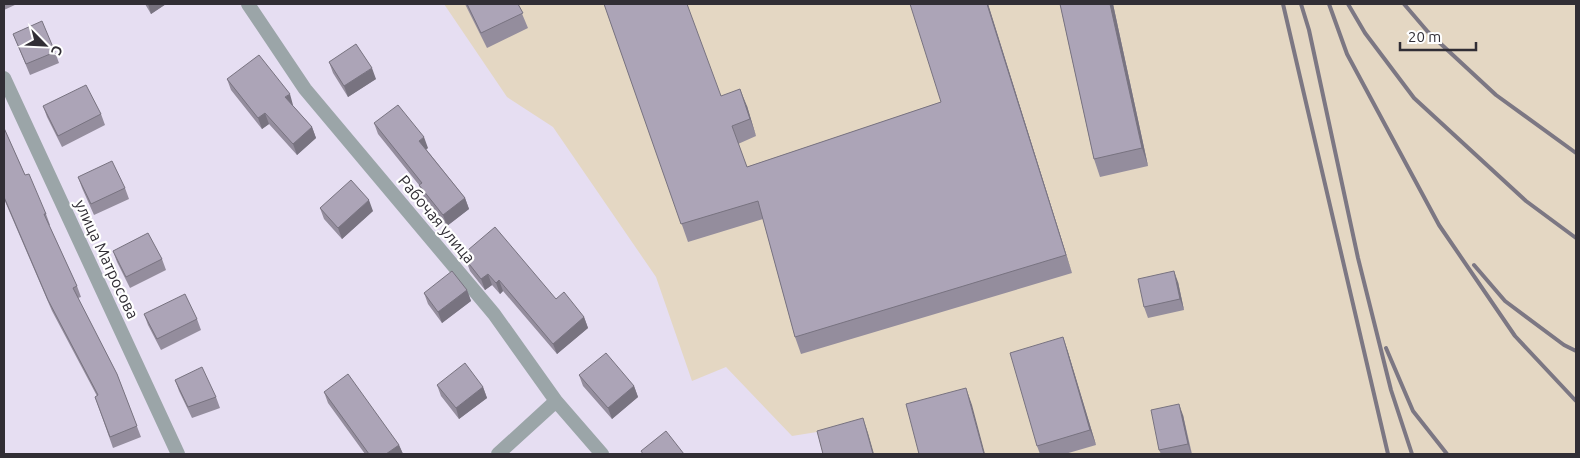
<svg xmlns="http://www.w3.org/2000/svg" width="1580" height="458" font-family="Ubuntu,sans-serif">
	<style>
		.industrial { fill: #e4d7c3 }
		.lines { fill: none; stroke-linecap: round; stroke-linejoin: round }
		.minor { stroke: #9ba5a8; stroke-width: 14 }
		.rail { stroke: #7c7783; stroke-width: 4 }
		.wall { fill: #948d9d }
		.shaded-wall { fill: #787380 }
		.building { fill: #aca4b7; stroke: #787380 }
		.labels { text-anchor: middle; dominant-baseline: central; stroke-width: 4.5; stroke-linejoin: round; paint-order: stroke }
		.street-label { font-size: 16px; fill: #312e35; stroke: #fff }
	</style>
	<rect width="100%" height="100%" fill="#e6def2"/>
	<!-- industrial -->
	<path class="industrial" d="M 444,4 L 1576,4 L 1576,454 L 823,454 L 817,432 L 792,436 L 726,367 L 692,381 L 656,277 L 553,127 L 507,97 Z"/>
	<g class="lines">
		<!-- minor -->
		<path class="minor" d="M 248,4 L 305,89 L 494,314 L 556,401 L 602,454
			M 4,78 L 178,454
			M 498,454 L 556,401"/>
		<!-- rail -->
		<path class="rail" d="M 1283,4 L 1388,454
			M 1301,4 L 1309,30 L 1358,258 L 1391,390 L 1412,454
			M 1329,4 L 1347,54 L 1439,225 L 1515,336 L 1576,401
			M 1348,4 L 1365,33 L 1414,98 L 1526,201 L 1576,238
			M 1404,4 L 1428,32 L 1496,95 L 1576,153
			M 1474,265 L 1505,301 L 1564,345 L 1576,351
			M 1386,348 L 1413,411 L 1447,454"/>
	</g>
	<!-- wall -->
	<path class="wall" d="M 4,4 L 17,4 L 4,10 Z
		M 145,4 L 166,4 L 151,14 Z
		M 465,4 L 518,4 L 528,28 L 487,48 Z
		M 604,4 L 721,96 L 747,106 L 756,136 L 738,144 L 747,167 L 941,102 L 988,4 L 1072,273 L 801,354 L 795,337 L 763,219 L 688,242 Z
		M 1060,4 L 1113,4 L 1148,166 L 1100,177 L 1094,159 Z
		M 13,34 L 55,52 L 59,63 L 30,75 Z
		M 329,62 L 376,79 L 348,97 L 333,73 Z
		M 227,79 L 293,105 L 293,106 L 312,127 L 316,138 L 297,155 L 269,124 L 262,129 L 231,90 Z
		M 43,106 L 101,114 L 105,125 L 62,147 L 47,117 Z
		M 374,123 L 428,148 L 426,149 L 465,198 L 469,209 L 447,226 L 423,196 L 419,185 L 378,134 Z
		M 4,128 L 25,175 L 46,214 L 50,225 L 49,225 L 77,286 L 81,297 L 78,298 L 117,374 L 141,437 L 113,448 L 95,397 L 97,396 L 52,311 L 4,199 Z
		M 78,177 L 125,188 L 129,199 L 94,215 L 82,188 Z
		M 320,208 L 373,211 L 342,239 L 324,219 Z
		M 468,250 L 556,299 L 584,317 L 588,328 L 557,354 L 503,291 L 500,294 L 492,285 L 485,290 L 470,271 L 466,260 L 470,257 Z
		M 113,251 L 162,259 L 166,270 L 130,288 L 117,262 Z
		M 1178,282 L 1184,310 L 1148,318 L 1144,307 Z
		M 467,290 L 471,301 L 442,323 L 428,304 L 424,293 Z
		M 144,314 L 197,319 L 201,330 L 161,350 L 148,325 Z
		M 1063,337 L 1068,352 L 1096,445 L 1065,454 L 1040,454 L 1037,446 Z
		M 579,375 L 634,386 L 638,397 L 612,419 L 583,386 Z
		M 175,380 L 216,397 L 220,408 L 192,418 L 179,391 Z
		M 437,385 L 483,387 L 487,398 L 459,419 L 441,396 Z
		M 324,392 L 399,445 L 403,454 L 365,454 L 328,403 Z
		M 1183,415 L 1192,454 L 1161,454 L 1159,450 Z"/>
	<!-- shaded-wall -->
	<path class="shaded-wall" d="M 148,4 L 166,4 L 151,14 Z
		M 987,4 L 988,4 L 1072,273 L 1066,255 Z
		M 1110,4 L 1113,4 L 1148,166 L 1142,148 Z
		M 372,68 L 376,79 L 348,97 L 344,86 Z
		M 740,89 L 747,106 L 756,136 L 750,119 Z
		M 290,94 L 293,105 L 289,108 L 285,97 Z
		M 265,113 L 269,124 L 262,129 L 258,118 Z
		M 312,127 L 316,138 L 297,155 L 293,144 Z
		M 424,137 L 428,148 L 423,152 L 419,141 Z
		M 465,198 L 469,209 L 447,226 L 443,215 Z
		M 369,200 L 373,211 L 342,239 L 338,228 Z
		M 1174,271 L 1178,282 L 1184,310 L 1180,299 Z
		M 488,274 L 492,285 L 485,290 L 481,279 Z
		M 499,280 L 503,291 L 500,294 L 496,283 Z
		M 467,290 L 471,301 L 442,323 L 438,312 Z
		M 584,317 L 588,328 L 557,354 L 553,344 Z
		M 1063,337 L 1068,352 L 1096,445 L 1090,430 Z
		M 634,386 L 638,397 L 612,419 L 608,408 Z
		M 483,387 L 487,398 L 459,419 L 456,408 Z
		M 966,388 L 972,405 L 985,454 L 984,454 Z
		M 1179,404 L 1183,415 L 1191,454 L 1188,444 Z
		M 863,418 L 868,433 L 874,454 L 873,454 Z
		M 399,445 L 403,454 L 386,454 Z"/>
	<!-- building -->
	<path class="building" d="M 467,4 L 518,4 L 523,13 L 481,33 Z
		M 604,4 L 687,4 L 721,96 L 740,89 L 750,119 L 732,126 L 747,167 L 941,102 L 910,4 L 987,4 L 1066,255 L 795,337 L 758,201 L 681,224 Z
		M 1060,4 L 1110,4 L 1142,148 L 1094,159 Z
		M 42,21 L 55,52 L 26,64 L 13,34 Z
		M 356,44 L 372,68 L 344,86 L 329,62 Z
		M 259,55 L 290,94 L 285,97 L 312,127 L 293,144 L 265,113 L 258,118 L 227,79 Z
		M 86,85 L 101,114 L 58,136 L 43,106 Z
		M 398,105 L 424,137 L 419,141 L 465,198 L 443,215 L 419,185 L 422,183 L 374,123 Z
		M 4,128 L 25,175 L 29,174 L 46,214 L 44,214 L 77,286 L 73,288 L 117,374 L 137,426 L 110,437 L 95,397 L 98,395 L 48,300 L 4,197 Z
		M 112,161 L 125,188 L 91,204 L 78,177 Z
		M 351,180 L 369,200 L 338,228 L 320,208 Z
		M 495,227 L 556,299 L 564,292 L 584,317 L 553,344 L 499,280 L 496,283 L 488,274 L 481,279 L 466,260 L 472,255 L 468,250 Z
		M 148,233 L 162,259 L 126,277 L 113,251 Z
		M 452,271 L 467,290 L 438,312 L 424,293 Z
		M 1174,271 L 1180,299 L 1144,307 L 1138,279 Z
		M 185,294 L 197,319 L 157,339 L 144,314 Z
		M 1063,337 L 1090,430 L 1037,446 L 1010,353 Z
		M 606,353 L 634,386 L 608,408 L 579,375 Z
		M 465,363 L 483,387 L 456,408 L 437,385 Z
		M 202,367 L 216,397 L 188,407 L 175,380 Z
		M 348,374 L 399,445 L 386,454 L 369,454 L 324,392 Z
		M 966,388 L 984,454 L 919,454 L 906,404 Z
		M 1179,404 L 1188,444 L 1159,450 L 1151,410 Z
		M 863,418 L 873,454 L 823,454 L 817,431 Z
		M 666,431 L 684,454 L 643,454 L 641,451 Z"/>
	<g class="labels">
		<!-- street labels -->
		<g class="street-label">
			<text transform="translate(437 219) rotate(50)">Рабочая улица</text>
			<text transform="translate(107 259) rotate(65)">улица Матросова</text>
		</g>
	</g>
	<!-- border -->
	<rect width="1580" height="458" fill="none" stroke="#312e35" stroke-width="10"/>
	<!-- north arrow -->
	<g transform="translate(45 45) rotate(114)" stroke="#ffffff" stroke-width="4" paint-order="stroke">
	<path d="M0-4L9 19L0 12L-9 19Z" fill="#312e35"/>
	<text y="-8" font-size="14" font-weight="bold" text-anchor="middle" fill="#312e35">С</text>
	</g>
	<!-- scale -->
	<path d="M1400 42v8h76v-8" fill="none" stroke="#312e35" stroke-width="2.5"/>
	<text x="1408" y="42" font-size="15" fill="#312e35" stroke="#ffffff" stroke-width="4" paint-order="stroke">20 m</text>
</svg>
